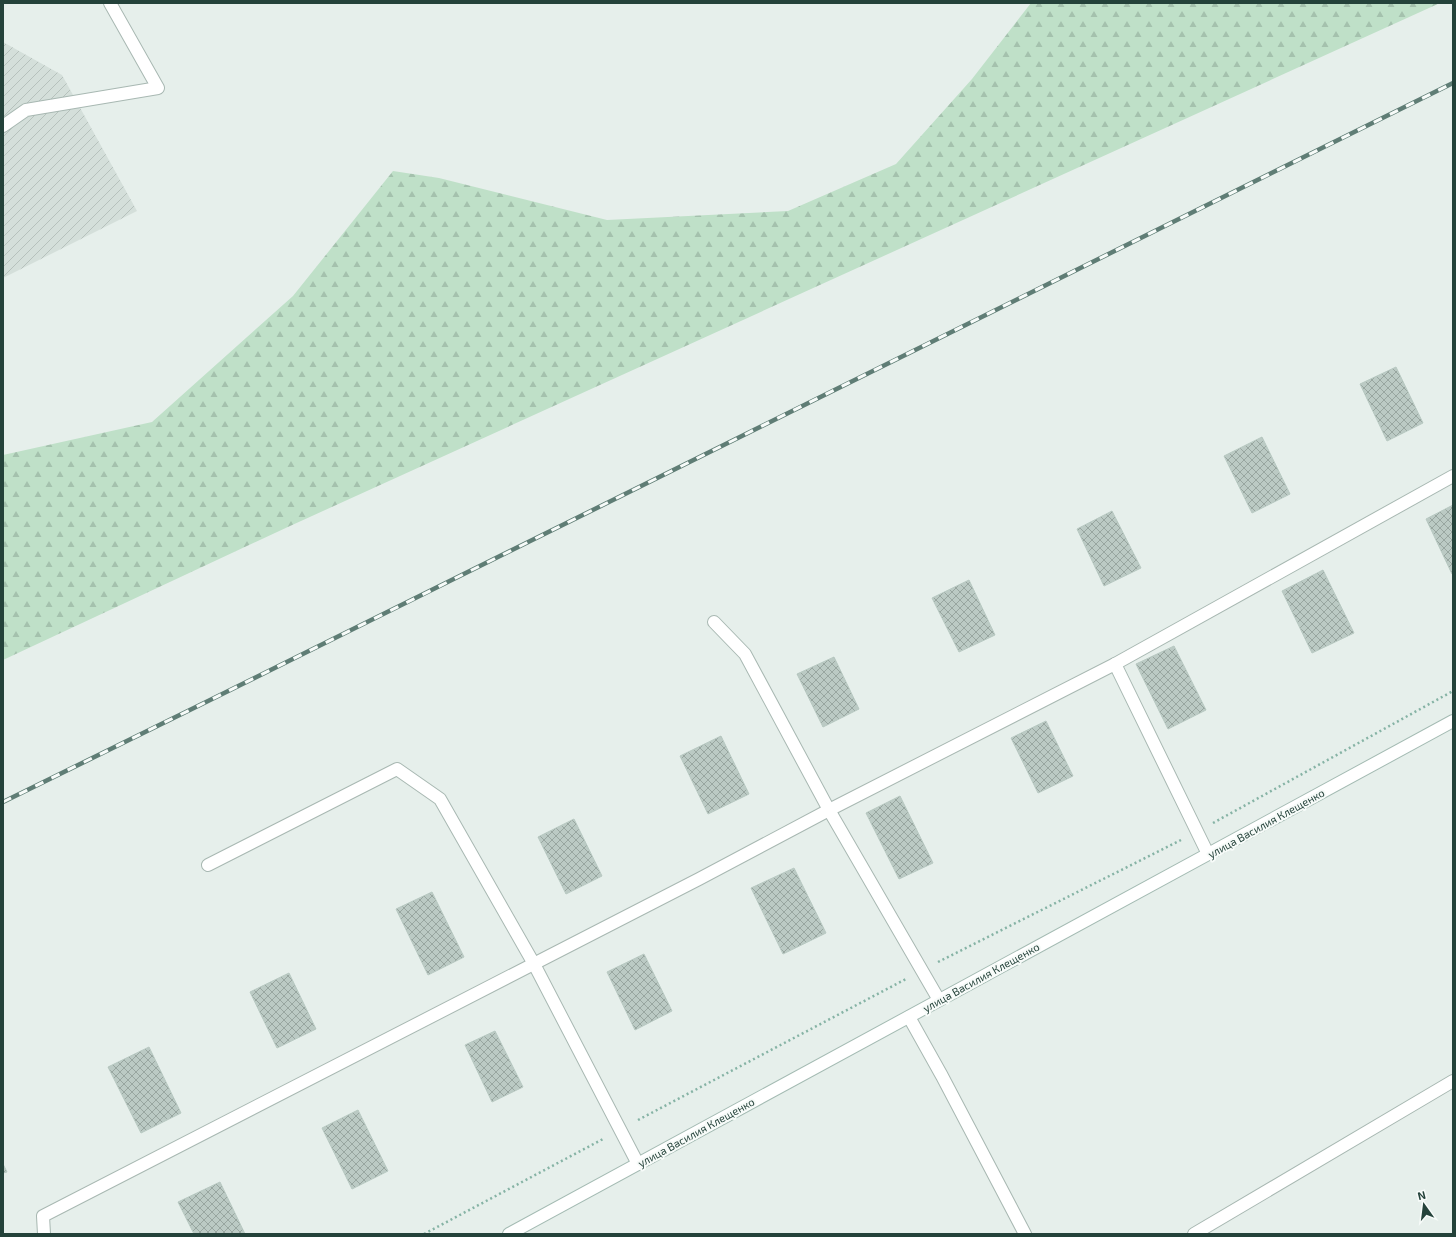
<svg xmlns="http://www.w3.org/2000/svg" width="1456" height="1237" font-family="'Exo 2',sans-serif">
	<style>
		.industrial { fill: url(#industrial-furrows) }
		.forest { fill: url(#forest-firs) }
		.building { fill: url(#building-cross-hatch); stroke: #b8c9c2 }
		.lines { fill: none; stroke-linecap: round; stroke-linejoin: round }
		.lane-casing { stroke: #a8b8b2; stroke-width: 14 }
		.street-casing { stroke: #a8b8b2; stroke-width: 14 }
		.secondary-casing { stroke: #a4bbb3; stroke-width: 14 }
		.path { stroke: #86b3a5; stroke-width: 2.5; stroke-dasharray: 2 3; stroke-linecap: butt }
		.lane { stroke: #fff; stroke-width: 12 }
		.street { stroke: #fff; stroke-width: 12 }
		.secondary { stroke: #fff; stroke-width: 12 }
		.rail-casing { stroke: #5f7d75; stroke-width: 4.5 }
		.rail { stroke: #f7fbf9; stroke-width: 3; stroke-dasharray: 9; stroke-linecap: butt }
		.labels { text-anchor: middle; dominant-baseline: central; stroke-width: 4; stroke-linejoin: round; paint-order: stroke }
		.street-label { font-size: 11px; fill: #24423a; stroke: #f7fbf9 }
	</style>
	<defs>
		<pattern id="industrial-furrows" width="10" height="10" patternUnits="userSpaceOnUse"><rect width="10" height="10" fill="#d4dfda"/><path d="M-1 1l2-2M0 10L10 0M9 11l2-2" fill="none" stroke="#b6c1bc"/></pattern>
		<pattern id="forest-firs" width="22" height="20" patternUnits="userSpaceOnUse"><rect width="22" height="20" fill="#bfe0c8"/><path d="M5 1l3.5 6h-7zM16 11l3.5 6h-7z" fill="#a4c1ad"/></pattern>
		<pattern id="building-cross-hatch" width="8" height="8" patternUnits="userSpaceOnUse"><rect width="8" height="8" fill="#bbcac4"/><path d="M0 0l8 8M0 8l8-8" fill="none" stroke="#98a6a0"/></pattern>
	</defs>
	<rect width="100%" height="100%" fill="#e6efeb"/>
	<!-- industrial -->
	<path class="industrial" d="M 3,42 L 62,75 L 137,211 L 3,278 Z"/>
	<!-- forest -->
	<path class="forest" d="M 1031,3 L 1440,3 L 290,526 L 3,660 L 3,455 L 152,422 L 293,296 L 393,171 L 439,178 L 607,220 L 788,211 L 896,164 L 972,79 Z"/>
	<!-- building -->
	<path class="building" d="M 1396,367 L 1423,423 L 1387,441 L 1360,384 Z
		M 1262,437 L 1290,494 L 1252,513 L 1224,456 Z
		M 1453,505 L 1453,573 L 1452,574 L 1426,519 Z
		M 1112,511 L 1141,568 L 1104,586 L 1077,529 Z
		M 1323,570 L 1354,633 L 1312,653 L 1282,591 Z
		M 969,580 L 995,635 L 959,652 L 932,598 Z
		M 1174,646 L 1206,710 L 1168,729 L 1136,664 Z
		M 834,657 L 859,709 L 823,727 L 797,674 Z
		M 1046,721 L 1073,776 L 1038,793 L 1011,738 Z
		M 721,736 L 749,794 L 708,814 L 680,756 Z
		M 900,796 L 933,863 L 899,879 L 866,813 Z
		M 574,819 L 602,876 L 566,894 L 538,837 Z
		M 794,868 L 826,933 L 783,954 L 751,888 Z
		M 432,892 L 464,957 L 428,975 L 396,909 Z
		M 644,954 L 672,1011 L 635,1030 L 607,972 Z
		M 289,973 L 316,1029 L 277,1048 L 250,992 Z
		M 495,1031 L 523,1087 L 492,1102 L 465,1045 Z
		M 149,1047 L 181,1113 L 141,1133 L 108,1067 Z
		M 358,1110 L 388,1171 L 352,1189 L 322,1128 Z
		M 3,1164 L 7,1172 L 3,1173 Z
		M 220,1182 L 245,1234 L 194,1234 L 178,1202 Z"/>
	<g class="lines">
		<defs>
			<path id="lane" d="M 3,126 L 26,110 L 158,88 L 110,3
				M 714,622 L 745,654 L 829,810 L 939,1000
				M 1115,664 L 1208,854
				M 208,865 L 397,769 L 440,799 L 534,964 L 638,1164
				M 909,1017 L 942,1076 L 1025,1234
				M 1194,1234 L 1453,1081"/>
			<path id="street" d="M 44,1234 L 43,1216 L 699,879 L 829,810 L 1115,664 L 1453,476"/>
			<path id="secondary" d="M 509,1234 L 1453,721"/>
		</defs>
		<!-- lane casing -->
		<use href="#lane" class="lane-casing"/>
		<!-- street casing -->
		<use href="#street" class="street-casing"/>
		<!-- secondary casing -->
		<use href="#secondary" class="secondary-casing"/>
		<!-- path -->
		<path class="path" d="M 1213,823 L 1453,691
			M 938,962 L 1181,840
			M 638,1120 L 906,979
			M 424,1234 L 603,1139"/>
		<!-- lane -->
		<use href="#lane" class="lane"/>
		<!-- street -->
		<use href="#street" class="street"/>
		<!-- secondary -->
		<use href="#secondary" class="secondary"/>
		<defs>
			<path id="rail" d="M 3,802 L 204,703 L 1453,83"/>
		</defs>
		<!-- rail casing -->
		<use href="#rail" class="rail-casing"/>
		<!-- rail -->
		<use href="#rail" class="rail"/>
	</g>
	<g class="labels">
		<!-- street labels -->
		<g class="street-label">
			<text transform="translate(1266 823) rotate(-29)">улица Василия Клещенко</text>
			<text transform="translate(981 977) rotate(-29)">улица Василия Клещенко</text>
			<text transform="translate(696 1132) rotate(-29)">улица Василия Клещенко</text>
		</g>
	</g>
	<!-- border -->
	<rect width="1456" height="1237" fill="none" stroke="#24423a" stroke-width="8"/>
	<!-- north arrow -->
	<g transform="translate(1424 1205) rotate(346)" stroke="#f7fbf9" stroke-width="3" paint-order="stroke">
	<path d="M0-3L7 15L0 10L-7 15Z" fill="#24423a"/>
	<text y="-6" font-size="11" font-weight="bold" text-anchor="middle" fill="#24423a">N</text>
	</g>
</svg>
